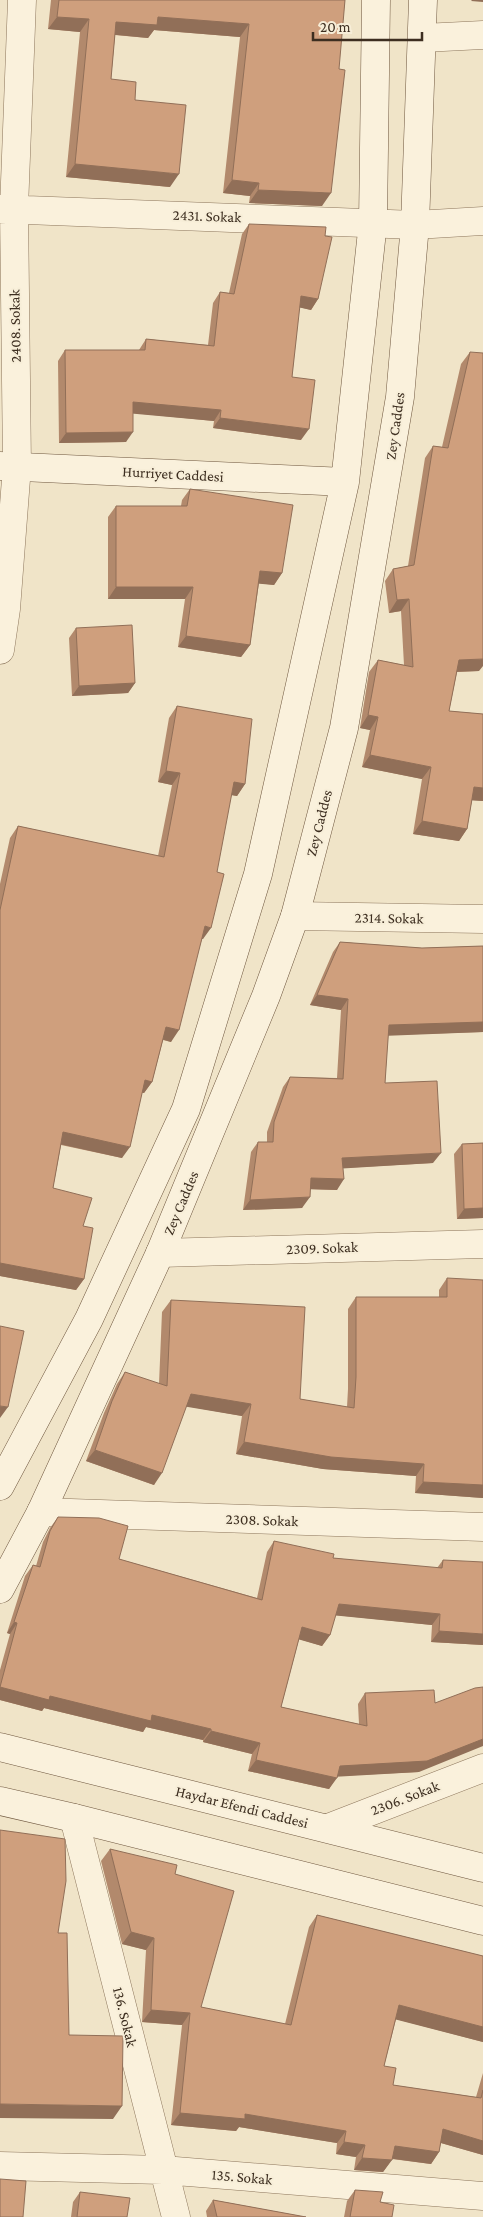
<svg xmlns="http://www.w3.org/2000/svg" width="483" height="2217" font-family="'Crimson Pro',serif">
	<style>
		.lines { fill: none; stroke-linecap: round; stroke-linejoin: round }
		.street-casing { stroke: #8d765c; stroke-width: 29 }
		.secondary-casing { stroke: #6f573f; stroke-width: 29 }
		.street { stroke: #faf1dc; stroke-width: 28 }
		.secondary { stroke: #faf1dc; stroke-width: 28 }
		.wall { fill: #b2896c }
		.shaded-wall { fill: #916f58 }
		.building { fill: #cf9f7d; stroke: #916f58 }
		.labels { text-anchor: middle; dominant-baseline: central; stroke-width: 4; stroke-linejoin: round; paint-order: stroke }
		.street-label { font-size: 15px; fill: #3d2e20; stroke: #f7eed8 }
	</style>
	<rect width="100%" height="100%" fill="#f0e4c8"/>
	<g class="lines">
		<defs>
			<path id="street" d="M 423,38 L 483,35
				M 0,209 L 415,225 L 483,221
				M 0,650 L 6,609 L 17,466 L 14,208 L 22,0
				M 295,916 L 483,919
				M 160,1253 L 483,1244
				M 41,1512 L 483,1527
				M 74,1818 L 176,2217
				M 328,1828 L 483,1768
				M 0,2166 L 163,2170 L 483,2196"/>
			<path id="secondary" d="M 0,466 L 345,482
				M 0,1486 L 89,1319 L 186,1109 L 258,874 L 345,482 L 373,222 L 376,0
				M 0,1589 L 41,1512 L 160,1253 L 266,996 L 295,916 L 344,728 L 400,397 L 415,225 L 423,0
				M 0,1747 L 483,1868
				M 0,1801 L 74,1818 L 483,1921"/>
		</defs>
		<!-- street casing -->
		<use href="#street" class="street-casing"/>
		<!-- secondary casing -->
		<use href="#secondary" class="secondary-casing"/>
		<!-- street -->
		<use href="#street" class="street"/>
		<!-- secondary -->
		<use href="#secondary" class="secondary"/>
	</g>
	<!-- wall -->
	<path class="wall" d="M 51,0 L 345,0 L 322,206 L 249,203 L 250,196 L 223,193 L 240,37 L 154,30 L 148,38 L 115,35 L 111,79 L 135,100 L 170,187 L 66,177 L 80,32 L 48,29 Z
		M 249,224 L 318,299 L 311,310 L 299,307 L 292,377 L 301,440 L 213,428 L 214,421 L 133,413 L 126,442 L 59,443 L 58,361 L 65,350 L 139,350 L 146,339 L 208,345 L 213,303 L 220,292 L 229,293 L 242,234 Z
		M 470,352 L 479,671 L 457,672 L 449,711 L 483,714 L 483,801 L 472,800 L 467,829 L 459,841 L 413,834 L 422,779 L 362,767 L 370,730 L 360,728 L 369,672 L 378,660 L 404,665 L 401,611 L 389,613 L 385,581 L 393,569 L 408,566 L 425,458 L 433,446 L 442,447 L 461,364 Z
		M 190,489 L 282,573 L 274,585 L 259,583 L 250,645 L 241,657 L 178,647 L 185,599 L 108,599 L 108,517 L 116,506 L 181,506 L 182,500 Z
		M 76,628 L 135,683 L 128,693 L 72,696 L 69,638 Z
		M 177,706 L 245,784 L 237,796 L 231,795 L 203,939 L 202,939 L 171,1042 L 163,1040 L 152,1082 L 144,1093 L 142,1093 L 122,1158 L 61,1145 L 53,1188 L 83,1226 L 84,1279 L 76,1290 L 0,1276 L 0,884 L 10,838 L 18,826 L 158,856 L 172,785 L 158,782 L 169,718 Z
		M 340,942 L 422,948 L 483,946 L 483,1032 L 388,1035 L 385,1083 L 433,1163 L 343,1168 L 337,1190 L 310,1189 L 302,1208 L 243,1210 L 251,1152 L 258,1142 L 267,1142 L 267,1132 L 283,1087 L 290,1077 L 337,1078 L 341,1010 L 310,1005 L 333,952 Z
		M 483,1143 L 483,1218 L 457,1219 L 454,1154 L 462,1144 Z
		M 447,1278 L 483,1498 L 415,1493 L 416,1476 L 323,1469 L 236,1454 L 242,1416 L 186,1406 L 154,1485 L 86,1461 L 104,1413 L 117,1384 L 125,1372 L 159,1384 L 162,1312 L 171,1300 L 300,1399 L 347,1407 L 348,1389 L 348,1309 L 356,1297 L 439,1297 L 439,1290 Z
		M 58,1517 L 119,1559 L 257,1598 L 267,1552 L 274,1541 L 333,1558 L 437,1568 L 443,1560 L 483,1645 L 431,1642 L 432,1625 L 335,1615 L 330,1635 L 322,1646 L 299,1639 L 281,1707 L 359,1724 L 358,1704 L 365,1693 L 419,1772 L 337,1776 L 329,1789 L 248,1771 L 252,1754 L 203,1742 L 203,1740 L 146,1727 L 143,1732 L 44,1708 L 42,1711 L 0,1700 L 0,1670 L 10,1634 L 7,1633 L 25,1576 L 33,1565 L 36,1566 L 43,1542 L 50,1528 Z
		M 110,1849 L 175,1874 L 201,2007 L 285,2024 L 309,1927 L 317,1915 L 483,1956 L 483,2042 L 396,2019 L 384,2066 L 393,2085 L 476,2097 L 483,2073 L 483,2155 L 441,2143 L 439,2152 L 431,2164 L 392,2159 L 383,2172 L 354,2170 L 356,2157 L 336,2154 L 337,2143 L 239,2127 L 236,2131 L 171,2125 L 182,2025 L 142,2022 L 146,1950 L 122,1944 L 101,1861 Z
		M 355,2190 L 380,2202 L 392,2217 L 344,2217 L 347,2201 Z
		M 80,2192 L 127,2217 L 71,2217 L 73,2202 Z
		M 213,2200 L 306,2217 L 207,2217 L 206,2211 Z"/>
	<!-- shaded-wall -->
	<path class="shaded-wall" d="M 472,0 L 483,0 L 483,2 L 471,1 Z
		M 57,17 L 89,19 L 80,32 L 48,29 Z
		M 158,17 L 249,24 L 240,37 L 154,30 L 148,38 L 107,34 L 116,22 Z
		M 75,164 L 179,174 L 170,187 L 66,177 Z
		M 232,180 L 259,183 L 250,196 L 223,193 Z
		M 258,190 L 331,193 L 322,206 L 249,203 Z
		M 301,296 L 318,299 L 311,310 L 293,306 Z
		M 133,402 L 221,410 L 214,421 L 126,413 Z
		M 220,418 L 309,429 L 301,440 L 213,428 Z
		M 133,432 L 126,442 L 59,443 L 66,433 Z
		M 260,571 L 282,573 L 274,585 L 252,583 Z
		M 116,587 L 193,587 L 185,599 L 108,599 Z
		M 409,599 L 401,611 L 389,613 L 397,600 Z
		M 186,636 L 250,645 L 241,657 L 178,647 Z
		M 483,659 L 483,666 L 479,671 L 450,672 L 459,660 Z
		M 135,683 L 128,693 L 72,696 L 79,686 Z
		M 368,715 L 378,717 L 370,730 L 360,728 Z
		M 370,755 L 431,767 L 422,779 L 362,767 Z
		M 166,771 L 180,773 L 172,785 L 158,782 Z
		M 234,782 L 245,784 L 237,796 L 226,794 Z
		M 474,787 L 483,788 L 483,801 L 466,800 Z
		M 422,821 L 467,829 L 459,841 L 413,834 Z
		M 205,926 L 211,928 L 203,939 L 197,938 Z
		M 317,995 L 348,999 L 341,1010 L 310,1005 Z
		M 483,1022 L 483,1032 L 382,1036 L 389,1025 Z
		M 166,1027 L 179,1030 L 171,1042 L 158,1038 Z
		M 145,1080 L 152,1082 L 144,1093 L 137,1091 Z
		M 63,1132 L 130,1147 L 122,1158 L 55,1143 Z
		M 441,1153 L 433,1163 L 334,1169 L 342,1158 Z
		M 311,1178 L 344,1179 L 337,1190 L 303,1189 Z
		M 310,1197 L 302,1208 L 243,1210 L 250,1200 Z
		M 483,1208 L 483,1218 L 457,1219 L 464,1209 Z
		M 0,1263 L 84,1279 L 76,1290 L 0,1276 Z
		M 191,1394 L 251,1404 L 242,1416 L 182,1406 Z
		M 0,1406 L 8,1407 L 0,1418 Z
		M 244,1442 L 424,1464 L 416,1476 L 323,1469 L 236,1454 Z
		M 95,1450 L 162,1473 L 154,1485 L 86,1461 Z
		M 423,1482 L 483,1485 L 483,1498 L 415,1493 Z
		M 339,1604 L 440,1614 L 432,1625 L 331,1615 Z
		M 14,1622 L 17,1623 L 10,1634 L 7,1633 Z
		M 302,1627 L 330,1635 L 322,1646 L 294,1638 Z
		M 439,1631 L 483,1634 L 483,1645 L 431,1642 Z
		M 0,1687 L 152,1715 L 211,1729 L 203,1740 L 146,1727 L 143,1732 L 44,1708 L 42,1711 L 0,1700 Z
		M 211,1731 L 260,1743 L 252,1754 L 203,1742 Z
		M 483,1739 L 483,1746 L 419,1772 L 332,1777 L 340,1766 Z
		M 256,1760 L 337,1778 L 329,1789 L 248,1771 Z
		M 131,1932 L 154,1938 L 146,1950 L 122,1944 Z
		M 399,2005 L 483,2027 L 483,2042 L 390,2018 Z
		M 151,2010 L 190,2013 L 182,2025 L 142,2022 Z
		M 0,2104 L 122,2106 L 113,2119 L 0,2118 Z
		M 180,2113 L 245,2114 L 346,2131 L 337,2143 L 239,2127 L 236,2131 L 171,2125 Z
		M 443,2129 L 483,2141 L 483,2155 L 434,2141 Z
		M 344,2142 L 365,2145 L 356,2157 L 336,2154 Z
		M 395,2146 L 439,2152 L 431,2164 L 387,2158 Z
		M 362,2158 L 392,2160 L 383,2172 L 354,2170 Z"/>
	<!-- building -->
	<path class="building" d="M 59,0 L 345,0 L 339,69 L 345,70 L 331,193 L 258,190 L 259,183 L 232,180 L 249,24 L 158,17 L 157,25 L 116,22 L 111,79 L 136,82 L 135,100 L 186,105 L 179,174 L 75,164 L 89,19 L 57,17 Z
		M 249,224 L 326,227 L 325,236 L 332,237 L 318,299 L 301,296 L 292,377 L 315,380 L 309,429 L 220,418 L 221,410 L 133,402 L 133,432 L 66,433 L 65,350 L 145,350 L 146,339 L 214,346 L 220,292 L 234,294 Z
		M 470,352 L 483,353 L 483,659 L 459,660 L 449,711 L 483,714 L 483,788 L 474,787 L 467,829 L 422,821 L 431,767 L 370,755 L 378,717 L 368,715 L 378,660 L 413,667 L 409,599 L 397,600 L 393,569 L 414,565 L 433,446 L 448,448 Z
		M 190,489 L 293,505 L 282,573 L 260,571 L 250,645 L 186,636 L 193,587 L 116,587 L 116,506 L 187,506 Z
		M 132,625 L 135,683 L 79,686 L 76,628 Z
		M 177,706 L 252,719 L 245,784 L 234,782 L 217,872 L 224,874 L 211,928 L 205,926 L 179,1030 L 166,1027 L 152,1082 L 145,1080 L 130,1147 L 63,1132 L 53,1188 L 92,1198 L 83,1226 L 93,1228 L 84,1279 L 0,1263 L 0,910 L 18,826 L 164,857 L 180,773 L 166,771 Z
		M 340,942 L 422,948 L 483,946 L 483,1022 L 389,1025 L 385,1083 L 437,1081 L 441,1153 L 342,1158 L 344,1179 L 311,1178 L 310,1197 L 250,1200 L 258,1142 L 273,1142 L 274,1122 L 290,1077 L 343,1079 L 348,999 L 317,995 Z
		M 483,1143 L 483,1208 L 464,1209 L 462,1144 Z
		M 447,1278 L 483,1280 L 483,1485 L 423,1482 L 424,1464 L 331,1457 L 244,1442 L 251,1404 L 191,1394 L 162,1473 L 95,1450 L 112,1401 L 125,1372 L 167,1386 L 171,1300 L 305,1307 L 300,1399 L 354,1408 L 356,1377 L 356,1297 L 447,1297 Z
		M 0,1326 L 24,1331 L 8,1407 L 0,1406 Z
		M 58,1517 L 99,1518 L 128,1526 L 119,1559 L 262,1600 L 274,1541 L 334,1554 L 333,1558 L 442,1568 L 443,1560 L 483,1562 L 483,1634 L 439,1631 L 440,1614 L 339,1604 L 330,1635 L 302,1627 L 281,1707 L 367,1726 L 365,1693 L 434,1690 L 435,1703 L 475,1688 L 483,1687 L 483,1739 L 427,1761 L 340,1766 L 337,1778 L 256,1760 L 260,1743 L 211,1731 L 211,1729 L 152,1715 L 151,1721 L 50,1696 L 49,1700 L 0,1687 L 17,1623 L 14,1622 L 33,1565 L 40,1567 L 50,1531 Z
		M 0,1830 L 65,1839 L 66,1881 L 58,1933 L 67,1933 L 69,2035 L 123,2036 L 122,2106 L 0,2104 Z
		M 110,1849 L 177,1865 L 175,1874 L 234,1891 L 201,2007 L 291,2025 L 317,1915 L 483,1956 L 483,2027 L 399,2005 L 384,2066 L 396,2068 L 393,2085 L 481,2098 L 483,2090 L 483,2141 L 443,2129 L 439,2152 L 395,2146 L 392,2160 L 362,2158 L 365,2145 L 344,2142 L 346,2131 L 245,2114 L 245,2119 L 180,2113 L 190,2013 L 151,2010 L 154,1938 L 131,1932 Z
		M 0,2179 L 26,2181 L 23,2217 L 0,2217 Z
		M 355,2190 L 383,2192 L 380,2202 L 394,2205 L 392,2217 L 350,2217 Z
		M 80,2192 L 130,2198 L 127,2217 L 77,2217 Z
		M 213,2200 L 306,2217 L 217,2217 Z"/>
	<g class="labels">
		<!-- street labels -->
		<g class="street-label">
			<text transform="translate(207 216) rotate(2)">2431. Sokak</text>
			<text transform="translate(15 326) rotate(-91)">2408. Sokak</text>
			<text transform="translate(395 426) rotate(-82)">Zey Caddes</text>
			<text transform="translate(173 474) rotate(3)">Hurriyet Caddesi</text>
			<text transform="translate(319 823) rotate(-76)">Zey Caddes</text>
			<text transform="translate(389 918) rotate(1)">2314. Sokak</text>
			<text transform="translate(181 1203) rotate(-67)">Zey Caddes</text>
			<text transform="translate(322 1248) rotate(-2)">2309. Sokak</text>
			<text transform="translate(262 1520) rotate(2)">2308. Sokak</text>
			<text transform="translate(405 1798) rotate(-21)">2306. Sokak</text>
			<text transform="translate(242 1807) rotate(14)">Haydar Efendi Caddesi</text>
			<text transform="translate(125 2017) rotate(76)">136. Sokak</text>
			<text transform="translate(242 2177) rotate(5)">135. Sokak</text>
		</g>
	</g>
	<!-- scale -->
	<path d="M313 32v8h109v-8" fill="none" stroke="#3d2e20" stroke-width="2.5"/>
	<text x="320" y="32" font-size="15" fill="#3d2e20" stroke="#f7eed8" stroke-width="4" paint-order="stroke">20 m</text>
</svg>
